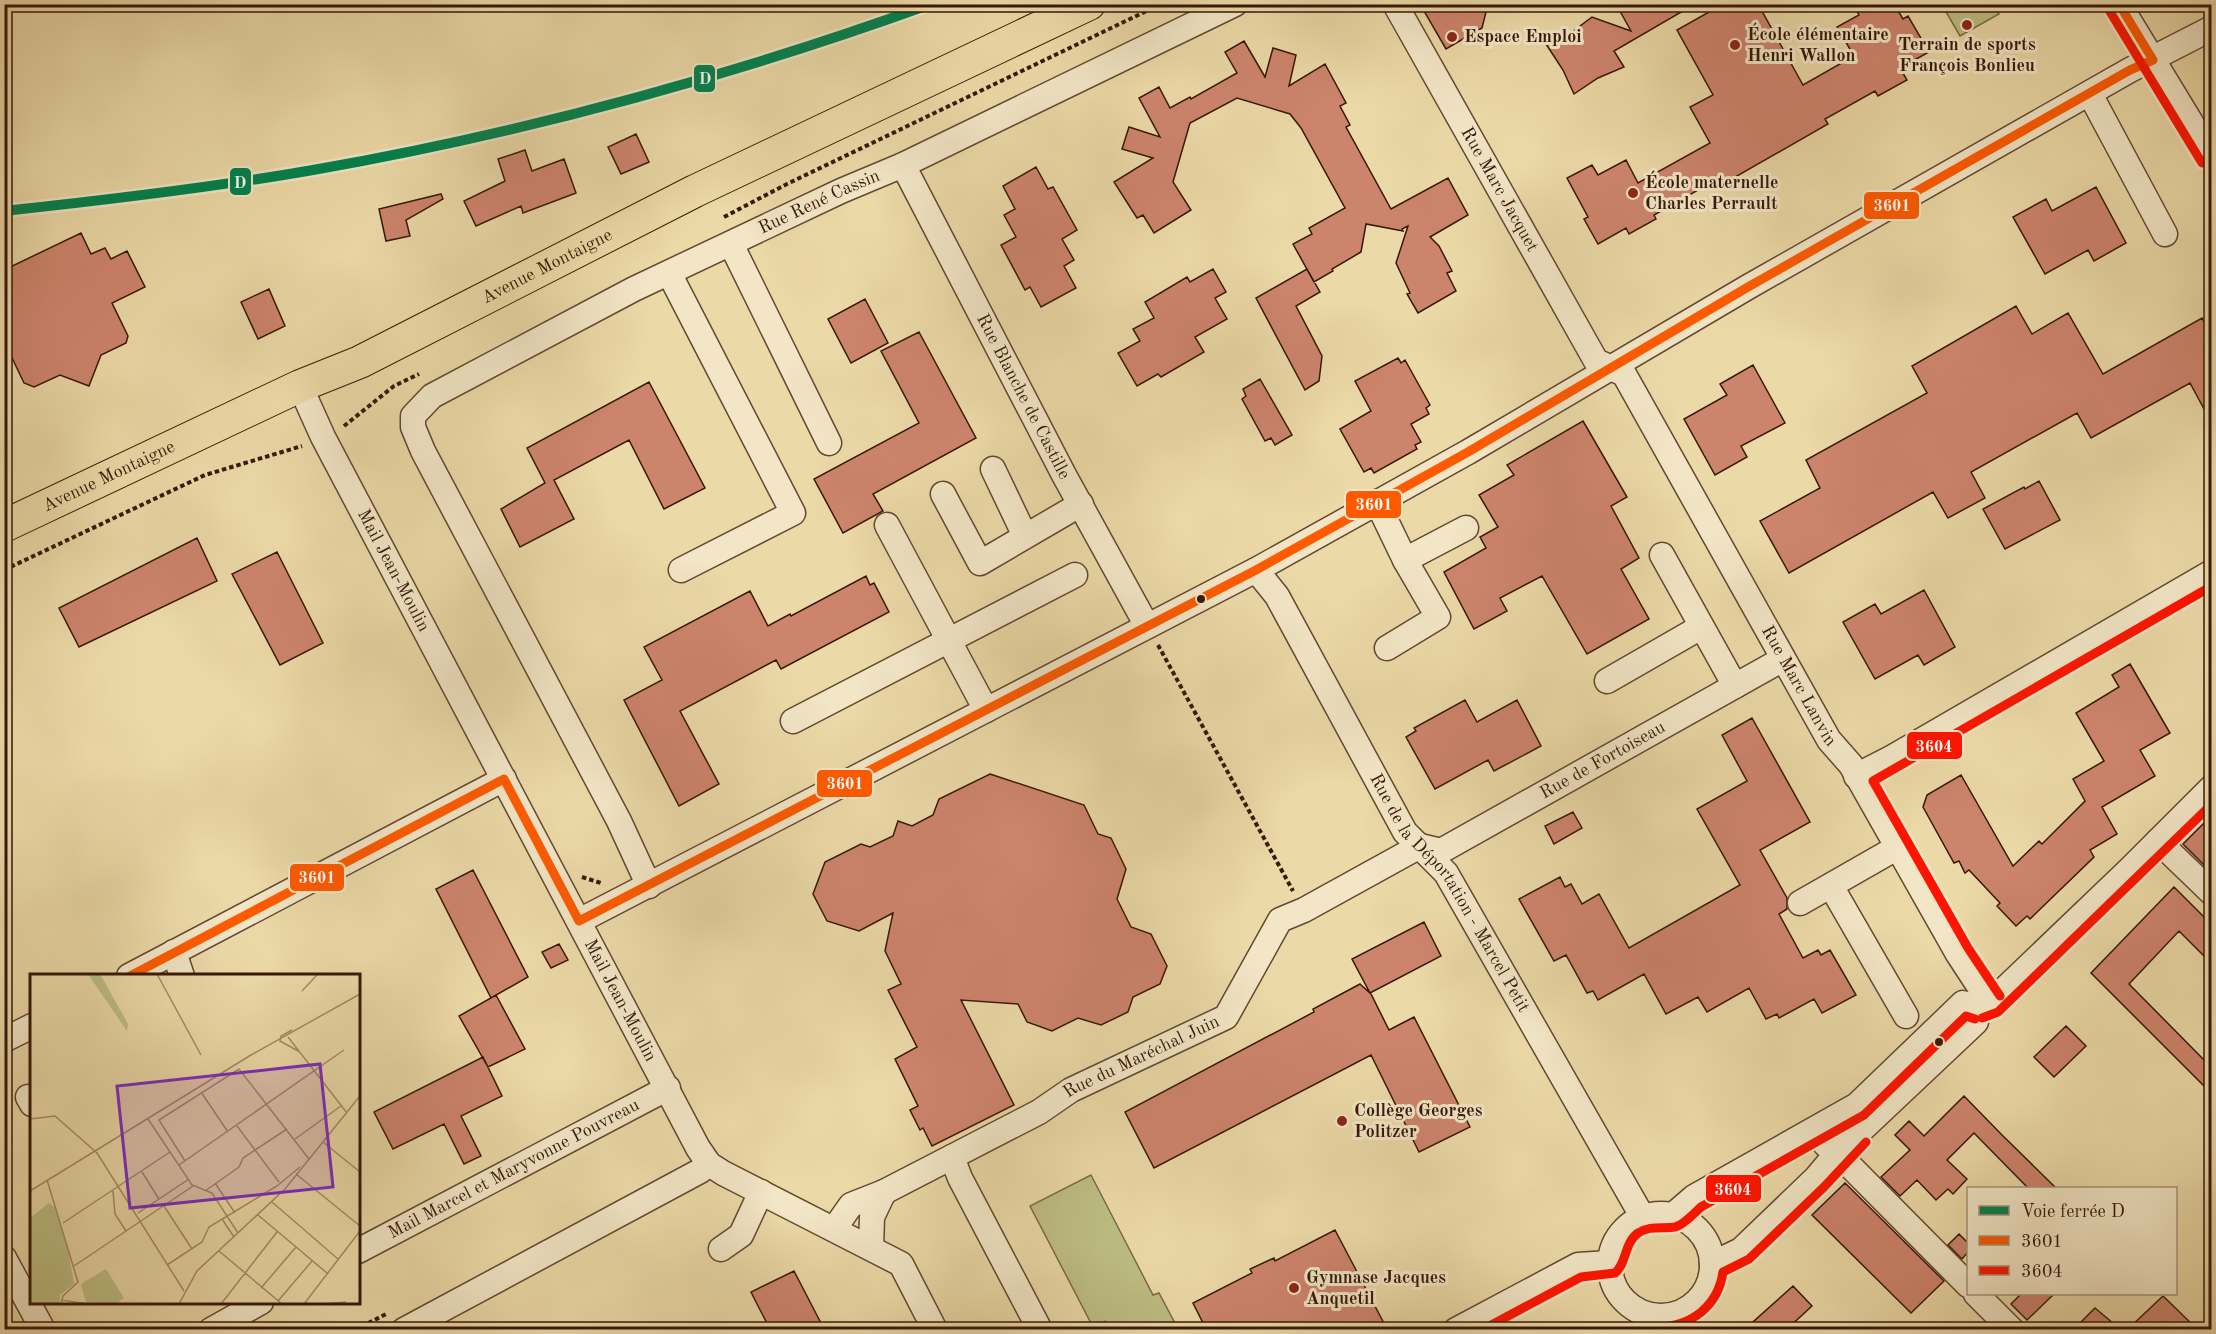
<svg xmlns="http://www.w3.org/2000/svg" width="2216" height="1334" font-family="'Old Standard TT',serif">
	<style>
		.green { fill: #bdbe83; stroke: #7a6b46; stroke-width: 1.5 }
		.building { fill: #cd846d; stroke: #361808; stroke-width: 1.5 }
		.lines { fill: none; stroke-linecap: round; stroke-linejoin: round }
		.minor-casing { stroke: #634830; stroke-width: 27 }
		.major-casing { stroke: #361808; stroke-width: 34 }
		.path { stroke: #361808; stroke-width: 4; stroke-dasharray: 4.5 3; stroke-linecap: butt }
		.minor { stroke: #f2e6c6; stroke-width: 24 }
		.major { stroke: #ebd9a7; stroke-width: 32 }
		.bus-1-casing { stroke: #f2e6c6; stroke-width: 14 }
		.bus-2-casing { stroke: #f2e6c6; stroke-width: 14 }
		.bus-1 { stroke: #ff5a00; stroke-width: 9 }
		.bus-2 { stroke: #ff1400; stroke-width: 9 }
		.rail-1-casing { stroke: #f2e6c6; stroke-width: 15 }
		.rail-1 { stroke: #00824e; stroke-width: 10 }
		.poi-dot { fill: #8f2418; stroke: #f2e6c6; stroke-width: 2 }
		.bus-dot { fill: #361808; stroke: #f2e6c6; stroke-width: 2 }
		.labels { text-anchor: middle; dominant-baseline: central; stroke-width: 6; stroke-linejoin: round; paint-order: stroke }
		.poi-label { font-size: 18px; font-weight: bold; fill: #361808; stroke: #f2e6c6; text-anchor: start }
		.street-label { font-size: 18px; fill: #361808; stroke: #f2e6c6 }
		.inset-road { fill: none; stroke: #a38c67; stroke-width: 1.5 }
		.view { fill: #7b2cbf; fill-opacity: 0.15; stroke: #7b2cbf; stroke-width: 3 }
		.inset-edge { fill: none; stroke: #361808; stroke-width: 3 }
		.line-badge { stroke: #f2e6c6; stroke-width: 2 }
		.badge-label { font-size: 16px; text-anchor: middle; font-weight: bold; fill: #fff }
	</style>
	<rect width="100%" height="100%" fill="#ebd9a7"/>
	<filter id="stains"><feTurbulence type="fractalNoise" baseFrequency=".00333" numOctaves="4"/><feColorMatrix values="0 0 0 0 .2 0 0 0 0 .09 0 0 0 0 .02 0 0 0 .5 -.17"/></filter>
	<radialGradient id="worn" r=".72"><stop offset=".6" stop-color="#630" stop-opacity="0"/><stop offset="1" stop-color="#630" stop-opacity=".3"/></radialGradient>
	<!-- green -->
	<path class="green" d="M 1942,5 L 1994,5 L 1999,14 L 1960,36 Z
		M 1091,1175 L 1153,1295 L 1159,1293 L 1178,1329 L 1108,1329 L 1104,1323 L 1106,1321 L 1093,1327 L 1030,1206 Z"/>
	<!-- building -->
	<path class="building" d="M 1420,4 L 1488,4 L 1482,28 L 1446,49 Z
		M 1616,4 L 1695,4 L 1614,51 L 1624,67 L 1598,78 L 1574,94 L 1563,70 L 1546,44 L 1572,32 L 1592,17 L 1631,31 Z
		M 1723,4 L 1758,4 L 1803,85 L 1854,56 L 1837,27 L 1859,15 L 1853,4 L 1894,4 L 1903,19 L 1908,16 L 1929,52 L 1900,68 L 1907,80 L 1878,96 L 1875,91 L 1825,119 L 1828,124 L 1716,188 L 1712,182 L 1654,215 L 1656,219 L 1629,234 L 1626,228 L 1598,244 L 1584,219 L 1588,217 L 1567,178 L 1592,165 L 1598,175 L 1626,160 L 1638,183 L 1710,143 L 1690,107 L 1713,95 L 1677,30 Z
		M 1244,41 L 1265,77 L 1273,48 L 1296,55 L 1289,86 L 1325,64 L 1346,103 L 1340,106 L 1350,125 L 1346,127 L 1391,209 L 1448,178 L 1468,215 L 1430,237 L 1439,246 L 1452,271 L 1447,273 L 1456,291 L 1418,313 L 1407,294 L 1410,293 L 1396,263 L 1408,226 L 1402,229 L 1403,231 L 1366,224 L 1361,252 L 1332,269 L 1333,271 L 1314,282 L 1293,244 L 1312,234 L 1309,228 L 1345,208 L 1301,128 L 1290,114 L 1237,98 L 1190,123 L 1173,182 L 1191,210 L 1154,233 L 1143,215 L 1137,218 L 1114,182 L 1153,158 L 1122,149 L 1129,127 L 1160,137 L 1139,98 L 1159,87 L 1170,108 L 1190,97 L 1191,99 L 1237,73 L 1225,52 Z
		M 636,134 L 649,162 L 621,174 L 608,147 Z
		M 525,150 L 532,171 L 564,159 L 576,193 L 523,213 L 521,206 L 476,226 L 464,201 L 505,181 L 498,159 Z
		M 1036,167 L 1048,189 L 1053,187 L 1077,230 L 1062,239 L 1074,260 L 1064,266 L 1076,288 L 1041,307 L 1030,287 L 1025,290 L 1001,245 L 1016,237 L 1004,215 L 1015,209 L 1003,186 Z
		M 2096,187 L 2126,243 L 2094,261 L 2088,250 L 2045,274 L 2013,217 L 2046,199 L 2052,211 Z
		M 441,194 L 443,199 L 406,220 L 410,236 L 386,241 L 379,209 Z
		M 81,233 L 91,254 L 105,248 L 111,259 L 127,251 L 145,287 L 112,303 L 128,336 L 126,343 L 101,355 L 89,386 L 60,375 L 34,387 L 24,383 L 4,341 L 4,270 Z
		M 1213,269 L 1226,292 L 1215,298 L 1227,319 L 1195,337 L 1204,352 L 1161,377 L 1158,374 L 1137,386 L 1118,353 L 1140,341 L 1133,329 L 1154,318 L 1145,302 L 1187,277 L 1190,282 Z
		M 1307,269 L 1320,292 L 1296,306 L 1322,356 L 1319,381 L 1305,390 L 1256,298 Z
		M 269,289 L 285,326 L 258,339 L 241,302 Z
		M 865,299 L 888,343 L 851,363 L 828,319 Z
		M 2016,306 L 2032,334 L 2068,313 L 2103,374 L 2202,318 L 2211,334 L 2211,422 L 2190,383 L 2091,438 L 2077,413 L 1971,472 L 1985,498 L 1948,518 L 1933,492 L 1789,573 L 1760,521 L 1820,488 L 1806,460 L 1927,393 L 1912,366 Z
		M 919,332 L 976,438 L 873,494 L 883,511 L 843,533 L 814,479 L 919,423 L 881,351 Z
		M 1398,358 L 1401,363 L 1405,360 L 1430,405 L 1426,408 L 1429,414 L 1411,424 L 1421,442 L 1415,445 L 1417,449 L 1374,473 L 1371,468 L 1364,472 L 1340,429 L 1371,411 L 1355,381 Z
		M 1753,365 L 1785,423 L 1741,446 L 1747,457 L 1715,475 L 1684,419 L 1727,395 L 1720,384 Z
		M 1260,379 L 1292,435 L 1275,445 L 1271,438 L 1265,441 L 1242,399 L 1246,396 L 1243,389 Z
		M 649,382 L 705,488 L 664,509 L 629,440 L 554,480 L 574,519 L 520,547 L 501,509 L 545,483 L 527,448 Z
		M 1583,421 L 1627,497 L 1611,506 L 1639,558 L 1621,569 L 1649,619 L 1587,654 L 1542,576 L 1500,598 L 1507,611 L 1474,629 L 1444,572 L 1486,548 L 1480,537 L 1498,527 L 1479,495 L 1514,475 L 1507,465 Z
		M 2039,481 L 2060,520 L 2005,549 L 1983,509 L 2024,487 L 2025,489 Z
		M 197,538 L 217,581 L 79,647 L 59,608 Z
		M 277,552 L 323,643 L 280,665 L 232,574 Z
		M 866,576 L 870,585 L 874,583 L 889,612 L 781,669 L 776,660 L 680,711 L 719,784 L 679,806 L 624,700 L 662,680 L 644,647 L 750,591 L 768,626 L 790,614 L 791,616 Z
		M 1924,590 L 1955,647 L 1924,665 L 1918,655 L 1875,679 L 1843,622 L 1875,604 L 1881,614 Z
		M 2130,664 L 2170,733 L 2140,750 L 2155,776 L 2102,807 L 2117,834 L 2090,850 L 2094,857 L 2030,919 L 2027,916 L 2016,926 L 1997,906 L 2000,903 L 1969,870 L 1965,873 L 1959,861 L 1954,863 L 1923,807 L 1927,795 L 1961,775 L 2013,866 L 2039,841 L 2042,844 L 2085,801 L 2073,779 L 2104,761 L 2076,713 L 2119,687 L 2112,675 Z
		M 1465,700 L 1477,722 L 1517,700 L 1541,746 L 1494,771 L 1488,760 L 1435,789 L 1406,737 L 1416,731 L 1414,728 Z
		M 1752,718 L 1810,822 L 1760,850 L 1787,898 L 1787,909 L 1779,914 L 1803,958 L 1818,950 L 1821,955 L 1830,950 L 1856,995 L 1822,1013 L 1814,999 L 1779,1018 L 1777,1014 L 1766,1019 L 1749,988 L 1707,1012 L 1698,997 L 1666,1014 L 1644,974 L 1598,1000 L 1593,991 L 1587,993 L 1566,955 L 1554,961 L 1519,899 L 1560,877 L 1565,887 L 1571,884 L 1582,904 L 1599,894 L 1629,948 L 1740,885 L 1697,809 L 1747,781 L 1722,735 Z
		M 990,774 L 1084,805 L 1098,834 L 1111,838 L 1126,869 L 1117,899 L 1131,927 L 1151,934 L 1167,966 L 1160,984 L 1133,997 L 1128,1012 L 1101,1025 L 1078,1018 L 1052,1031 L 1027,1022 L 1018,1004 L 961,1000 L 1014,1105 L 932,1146 L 923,1128 L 920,1130 L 910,1110 L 918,1106 L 895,1059 L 917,1047 L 888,990 L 901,984 L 885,951 L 893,913 L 859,931 L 827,921 L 813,894 L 825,862 L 861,844 L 870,847 L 893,836 L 898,821 L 912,826 L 933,815 L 939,799 Z
		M 1573,812 L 1582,828 L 1554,844 L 1545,826 Z
		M 2211,816 L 2211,872 L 2183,844 Z
		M 473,870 L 528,977 L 491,998 L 436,889 Z
		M 2174,887 L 2211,924 L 2211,963 L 2179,931 L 2129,984 L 2211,1067 L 2211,1093 L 2091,973 Z
		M 1424,922 L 1441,956 L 1370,993 L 1352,959 Z
		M 559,944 L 568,960 L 551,968 L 542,952 Z
		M 1360,984 L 1371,994 L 1389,1030 L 1414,1017 L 1470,1127 L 1419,1152 L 1371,1055 L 1154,1168 L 1125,1112 L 1314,1012 L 1313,1009 Z
		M 496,995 L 525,1049 L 488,1067 L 459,1016 Z
		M 2066,1026 L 2086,1046 L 2054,1077 L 2034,1057 Z
		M 483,1057 L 502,1096 L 461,1116 L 481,1156 L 464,1164 L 444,1124 L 393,1149 L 374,1112 Z
		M 1964,1096 L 2001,1134 L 2056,1188 L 2028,1188 L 1974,1133 L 1947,1160 L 1967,1179 L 1953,1194 L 1948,1189 L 1936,1200 L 1917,1180 L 1900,1196 L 1881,1177 L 1910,1150 L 1895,1135 L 1909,1121 L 1924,1136 Z
		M 1845,1183 L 1944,1281 L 1911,1313 L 1812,1215 Z
		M 1335,1230 L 1387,1329 L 1206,1329 L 1193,1303 L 1252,1273 L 1250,1269 L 1274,1258 L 1275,1261 Z
		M 1959,1234 L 1968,1243 L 1968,1252 L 1962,1259 L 1948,1245 Z
		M 794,1271 L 824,1329 L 770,1329 L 758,1306 L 751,1292 Z
		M 1793,1286 L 1812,1306 L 1787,1329 L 1745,1329 Z
		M 2022,1293 L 2055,1293 L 2027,1320 L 2011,1304 Z
		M 2163,1296 L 2197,1329 L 2128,1329 Z
		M 2095,1308 L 2120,1329 L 2074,1329 Z"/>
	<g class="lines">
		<defs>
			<g id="minor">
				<path id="s1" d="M 1395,4 L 1596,361 L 1624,374 L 1829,740 L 1851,765 L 1958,954 L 1990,1003"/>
				<path d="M 2119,4 L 2212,157"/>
				<path d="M 2090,94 L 2165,234"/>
				<path id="s2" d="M 903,165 L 1064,475 L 1147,626"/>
				<path d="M 731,244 L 829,443"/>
				<path d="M 669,273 L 793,513 L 681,570"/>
				<path id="s3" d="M 300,386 L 323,437 L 698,1148 L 709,1164 L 723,1173 L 901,1264 L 935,1330"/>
				<path d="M 993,469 L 1025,536"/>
				<path d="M 943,494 L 980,563 L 1081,504"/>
				<path d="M 1377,502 L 1405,560 L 1438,617 L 1387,648"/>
				<path d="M 887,525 L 986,710"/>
				<path d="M 1662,555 L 1735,686"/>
				<path d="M 1405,560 L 1466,528"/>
				<path id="s4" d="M 1256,570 L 1277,596 L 1405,832 L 1446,873 L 1642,1216"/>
				<path d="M 1607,681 L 1701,627"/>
				<path d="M 793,721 L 1075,575"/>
				<path d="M 1856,776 L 1893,757 L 2212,572"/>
				<path d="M 2158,841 L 2212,893"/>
				<path id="s5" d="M 649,886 L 619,821 L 423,451 L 413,427 L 413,416 L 432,396 L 634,289 L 841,191 L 903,165 L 1235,4"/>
				<path d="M 1831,886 L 1906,1016"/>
				<path d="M 1800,903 L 1898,847"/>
				<path d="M 579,921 L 1256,570 L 1468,452 L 1748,287 L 2130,70 L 2212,28"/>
				<path d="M 174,952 L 182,976"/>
				<path d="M 129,976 L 504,779"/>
				<path d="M 1978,1007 L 1990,1003 L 2130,869 L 2212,787"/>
				<path d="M 4,1040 L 32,1026"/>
				<path d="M 28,1097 L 32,1104"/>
				<path d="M 1825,1144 L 1852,1168 L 1968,1285"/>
				<path d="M 952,1157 L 960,1178 L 1040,1330"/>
				<circle cx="1661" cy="1265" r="51"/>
				<path d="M 1673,1215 L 1694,1197 L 1857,1105 L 1963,1003 L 1978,1007"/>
				<path id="s6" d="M 834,1229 L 851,1205 L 884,1192 L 1039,1112 L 1071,1090 L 1226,1017 L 1280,920 L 1304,910 L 1420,846 L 1441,851 L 1783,659"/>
				<path d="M 871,1248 L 872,1217 L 884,1192"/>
				<path d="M 721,1249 L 741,1235 L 761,1192"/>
				<path id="s7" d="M 358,1251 L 668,1088"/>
				<path d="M 4,1258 L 43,1330"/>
				<path d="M 1712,1264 L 1741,1250 L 1816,1178 L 1837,1153 L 1976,1022 L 1978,1007"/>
				<path d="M 1976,1294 L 2012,1330"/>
				<path d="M 211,1330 L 261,1302"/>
				<path d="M 404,1330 L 700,1171 L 709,1164"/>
				<path d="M 1456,1330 L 1578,1265 L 1609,1263"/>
			</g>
			<g id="major">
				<path id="s8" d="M 4,526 L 300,386 L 360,362 L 695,191 L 1089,4"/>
			</g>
		</defs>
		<!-- minor casing -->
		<use href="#minor" class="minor-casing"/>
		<!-- major casing -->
		<use href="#major" class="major-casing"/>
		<!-- path -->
		<path class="path" d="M 724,217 L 787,184 L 1161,4
			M 344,426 L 394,386 L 419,374
			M 4,570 L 205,475 L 302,446
			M 1158,645 L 1293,891
			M 582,877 L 601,883
			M 355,1330 L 386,1314"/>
		<!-- minor -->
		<use href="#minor" class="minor"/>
		<!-- major -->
		<use href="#major" class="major"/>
		<defs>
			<path id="bus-1" d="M 2119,4 L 2153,60
				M 504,779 L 579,921
				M 579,921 L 1256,570 L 1468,452 L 1748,287 L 2130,70 L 2153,60
				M 130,976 L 504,779"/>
			<path id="bus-2" d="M 2109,10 L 2202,163
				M 2000,996 L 1968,948 L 1873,781 L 2212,586
				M 1982,1018 L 1998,1012 L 2212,804
				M 1482,1330 L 1581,1277 L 1615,1273 C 1627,1263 1624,1243 1638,1233 C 1650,1225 1662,1229 1675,1227 C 1684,1225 1694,1213 1701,1207 L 1864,1115 L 1966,1016 L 1975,1019
				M 1656,1330 L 1657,1327 C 1691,1327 1718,1306 1723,1272 L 1749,1259 L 1824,1187 L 1866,1142"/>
		</defs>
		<!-- bus-1 casing -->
		<use href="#bus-1" class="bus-1-casing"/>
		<!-- bus-2 casing -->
		<use href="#bus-2" class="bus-2-casing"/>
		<!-- bus-1 -->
		<use href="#bus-1" class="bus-1"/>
		<!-- bus-2 -->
		<use href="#bus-2" class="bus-2"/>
		<defs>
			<path id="rail-1" d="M 4,211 C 107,200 210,188 313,170 C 524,133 729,77 931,4"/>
		</defs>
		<!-- rail-1 casing -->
		<use href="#rail-1" class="rail-1-casing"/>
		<!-- rail-1 -->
		<use href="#rail-1" class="rail-1"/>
	</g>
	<!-- markers -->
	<g class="poi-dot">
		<circle cx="1967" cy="25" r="6"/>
		<circle cx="1452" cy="37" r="6"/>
		<circle cx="1735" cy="45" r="6"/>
		<circle cx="1633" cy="193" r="6"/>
		<circle cx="1342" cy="1121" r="6"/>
		<circle cx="1294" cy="1288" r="6"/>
	</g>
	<g class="bus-dot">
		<circle cx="1201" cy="599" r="5"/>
		<circle cx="1939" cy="1042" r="5"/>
	</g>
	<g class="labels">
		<!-- poi labels -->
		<g class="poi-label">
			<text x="1747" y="35">École élémentaire<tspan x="1747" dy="21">Henri Wallon</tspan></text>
			<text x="1464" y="37">Espace Emploi</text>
			<text x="1967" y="45" text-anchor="middle">Terrain de sports<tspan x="1967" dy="21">François Bonlieu</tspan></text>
			<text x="1645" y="183">École maternelle<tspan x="1645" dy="21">Charles Perrault</tspan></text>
			<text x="1354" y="1111">Collège Georges<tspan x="1354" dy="21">Politzer</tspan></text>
			<text x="1306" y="1278">Gymnase Jacques<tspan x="1306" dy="21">Anquetil</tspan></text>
		</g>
		<!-- street labels -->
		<g class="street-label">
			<text stroke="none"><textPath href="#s1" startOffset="213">Rue Marc Jacquet</textPath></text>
			<text stroke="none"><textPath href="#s5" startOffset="988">Rue René Cassin</textPath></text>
			<text stroke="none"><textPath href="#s8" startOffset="602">Avenue Montaigne</textPath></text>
			<text stroke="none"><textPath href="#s2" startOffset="261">Rue Blanche de Castille</textPath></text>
			<text stroke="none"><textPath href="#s8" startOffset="116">Avenue Montaigne</textPath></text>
			<text stroke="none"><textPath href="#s3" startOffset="207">Mail Jean-Moulin</textPath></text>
			<text stroke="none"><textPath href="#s1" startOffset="798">Rue Marc Lanvin</textPath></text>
			<text stroke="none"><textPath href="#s6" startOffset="926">Rue de Fortoiseau</textPath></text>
			<text stroke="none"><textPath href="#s4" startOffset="378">Rue de la Déportation - Marcel Petit</textPath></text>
			<text stroke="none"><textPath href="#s3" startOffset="693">Mail Jean-Moulin</textPath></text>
			<text stroke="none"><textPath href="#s6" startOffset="356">Rue du Maréchal Juin</textPath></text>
			<text stroke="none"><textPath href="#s7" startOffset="176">Mail Marcel et Maryvonne Pouvreau</textPath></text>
		</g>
	</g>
	<!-- overview -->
	<g transform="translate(30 974)">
		<rect width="330" height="330" fill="#ebd9a7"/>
		<path d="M 58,0 L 70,0 L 98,50 L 97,57 ZM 19,229 L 25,234 L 38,274 L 44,310 L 30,321 L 30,330 L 0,330 L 0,244 ZM 76,295 L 94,324 L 86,330 L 56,328 L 51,310 Z" fill="#bdbe83"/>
		<path class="inset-road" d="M 127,0 L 171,81M 272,17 L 288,0M 262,56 L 251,62 L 250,67 L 270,78M 258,63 L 317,139M 171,118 L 198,158M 0,145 L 25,142 L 67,179 L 154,317M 118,145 L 162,211 L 182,219 L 208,259M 207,152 L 249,208M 265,165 L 311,132M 293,168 L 330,198M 155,187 L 129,146 L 209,95 L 279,185M 149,191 L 314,76M 112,198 L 129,225M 266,200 L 330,252M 17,206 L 48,308 L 33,322 L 31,330M 185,209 L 205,239M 0,217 L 221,81 L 330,20M 83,217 L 85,240 L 96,257M 175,217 L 209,193 L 213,184 L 257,155M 242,228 L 308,285M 134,232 L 162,275M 108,239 L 159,205M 228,241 L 297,299M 192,245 L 204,263M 33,249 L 140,178M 189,277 L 252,330M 137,291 L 172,268 L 179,253 L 247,212 L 270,193M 44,292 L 163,212M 231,314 L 266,273M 31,326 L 58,330M 248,327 L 282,287M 149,330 L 167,297 L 255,215 L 330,122M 191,330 L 247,258M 274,330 L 330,257M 293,330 L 316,328"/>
		<path class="view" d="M 290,90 L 303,213 L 100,234 L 87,112 Z"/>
		<rect width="330" height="330" class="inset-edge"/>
	</g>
	<g class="line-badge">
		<rect x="693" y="64" width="23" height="29" rx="6" fill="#00824e"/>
		<rect x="229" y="167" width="23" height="29" rx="6" fill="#00824e"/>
		<rect x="1863" y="191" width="57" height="29" rx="6" fill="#ff5a00"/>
		<rect x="1345" y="490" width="57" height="29" rx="6" fill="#ff5a00"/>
		<rect x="1906" y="731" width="57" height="29" rx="6" fill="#ff1400"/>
		<rect x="816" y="769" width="57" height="29" rx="6" fill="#ff5a00"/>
		<rect x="289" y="863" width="56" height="29" rx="6" fill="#ff5a00"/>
		<rect x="1705" y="1174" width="57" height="29" rx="6" fill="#ff1400"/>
	</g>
	<g class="badge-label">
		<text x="705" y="84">D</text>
		<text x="240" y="188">D</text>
		<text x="1892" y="211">3601</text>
		<text x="1374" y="510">3601</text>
		<text x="1934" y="752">3604</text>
		<text x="845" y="789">3601</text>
		<text x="317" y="883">3601</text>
		<text x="1733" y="1195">3604</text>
	</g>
	<!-- margin -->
	<rect width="2216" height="1334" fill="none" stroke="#ebd9a7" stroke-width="24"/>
	<rect x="6" y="6" width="2204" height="1322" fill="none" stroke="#361808" stroke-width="3"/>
	<rect x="12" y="12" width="2192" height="1310" fill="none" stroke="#361808" stroke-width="1.5"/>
	<!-- legend -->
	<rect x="1967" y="1187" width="210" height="108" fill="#f2e6c6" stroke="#a7947a" stroke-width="1.5"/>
	<rect x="1979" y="1206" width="30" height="9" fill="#00824e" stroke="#a7947a" stroke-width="1.5"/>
	<text x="2021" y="1217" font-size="18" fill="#361808">Voie ferrée D</text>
	<rect x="1979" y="1236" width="30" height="9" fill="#ff5a00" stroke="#a7947a" stroke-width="1.5"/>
	<text x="2021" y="1247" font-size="18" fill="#361808">3601</text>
	<rect x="1979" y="1266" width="30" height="9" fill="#ff1400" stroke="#a7947a" stroke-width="1.5"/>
	<text x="2021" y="1277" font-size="18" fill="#361808">3604</text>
	<rect width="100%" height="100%" filter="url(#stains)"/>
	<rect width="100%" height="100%" fill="url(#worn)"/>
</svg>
